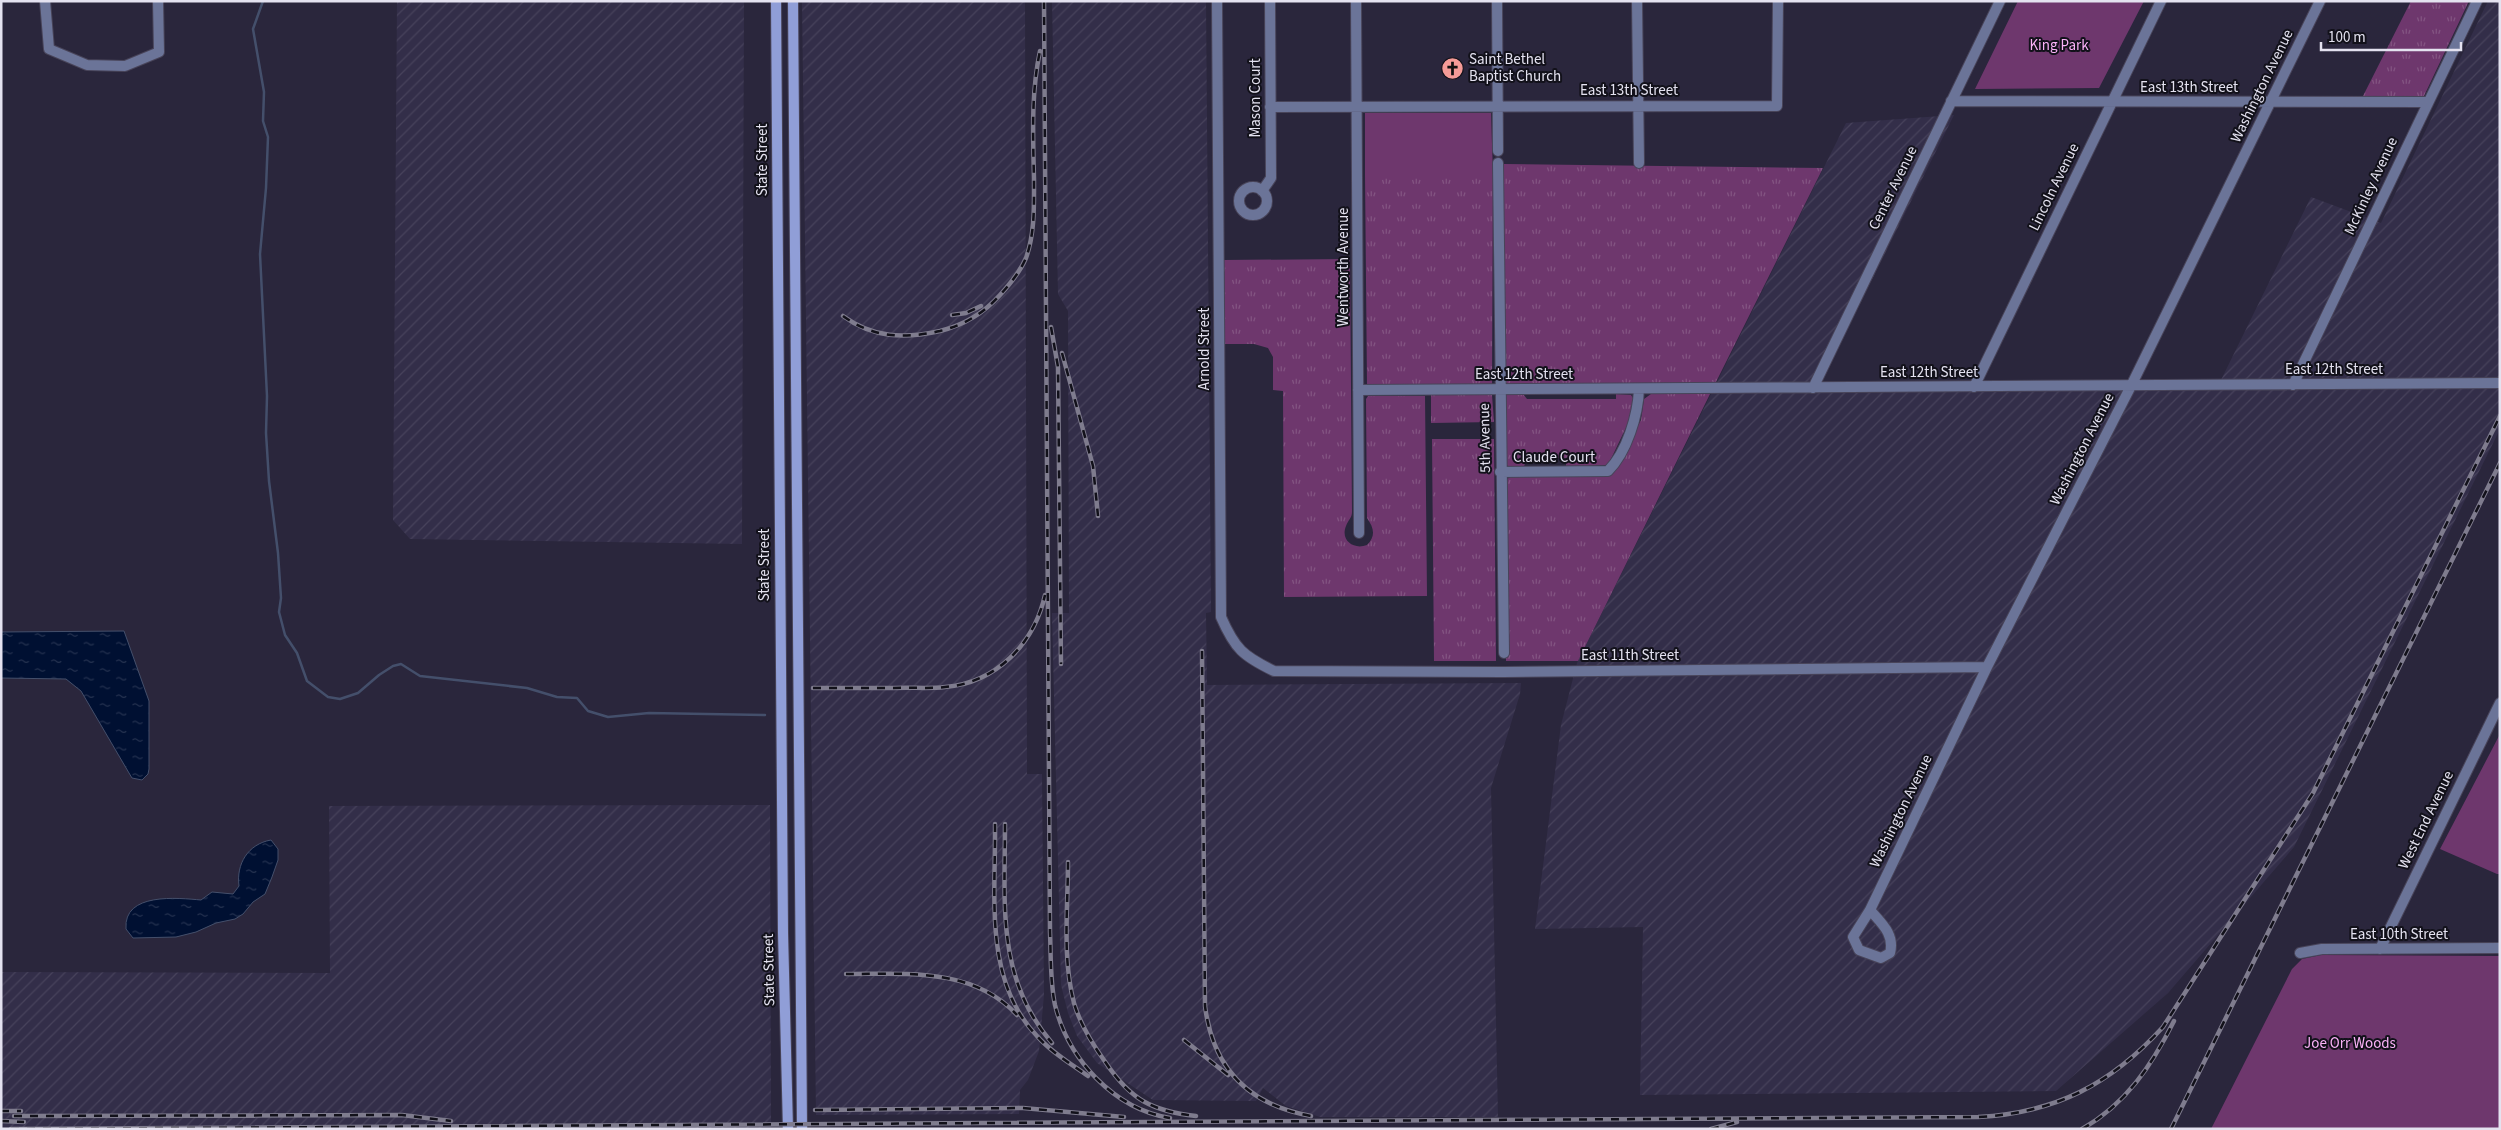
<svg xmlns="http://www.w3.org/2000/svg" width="2501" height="1130" font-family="'Source Sans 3',sans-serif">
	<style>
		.industrial { fill: url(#industrial-furrows) }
		.grass { fill: url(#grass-tufts) }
		.park { fill: #6e376d }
		.water { fill: url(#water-ripples); stroke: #444f6b }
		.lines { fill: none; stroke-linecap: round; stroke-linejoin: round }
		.stream { stroke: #444f6b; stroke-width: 2.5 }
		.street-casing { stroke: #484459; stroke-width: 12 }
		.secondary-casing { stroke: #484459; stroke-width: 12 }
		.street { stroke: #6b7498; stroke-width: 10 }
		.secondary { stroke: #909ed7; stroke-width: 10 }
		.rail-casing { stroke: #7f7c8e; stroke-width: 4.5 }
		.rail { stroke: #12111a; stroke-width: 2.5; stroke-dasharray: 8; stroke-linecap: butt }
		.labels { text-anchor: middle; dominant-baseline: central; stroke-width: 4; stroke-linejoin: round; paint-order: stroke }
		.park-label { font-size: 15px; fill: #fab1f7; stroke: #12111a }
		.poi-label { font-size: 15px; fill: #e4e2f0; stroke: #12111a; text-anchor: start }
		.street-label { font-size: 15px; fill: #e4e2f0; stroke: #12111a }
	</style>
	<defs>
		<pattern id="industrial-furrows" width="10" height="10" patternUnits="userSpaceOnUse" patternTransform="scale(1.25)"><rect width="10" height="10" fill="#332e49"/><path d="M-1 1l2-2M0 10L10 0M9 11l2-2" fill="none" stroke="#47425b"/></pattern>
		<pattern id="grass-tufts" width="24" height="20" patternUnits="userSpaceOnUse" patternTransform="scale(1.25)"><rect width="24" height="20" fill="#6e376d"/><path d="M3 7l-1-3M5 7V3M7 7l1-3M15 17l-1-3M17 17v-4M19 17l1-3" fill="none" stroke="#835482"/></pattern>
		<pattern id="water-ripples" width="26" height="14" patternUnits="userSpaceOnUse" patternTransform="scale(1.25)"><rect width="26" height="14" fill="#001032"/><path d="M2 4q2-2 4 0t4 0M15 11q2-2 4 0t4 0" fill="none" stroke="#253250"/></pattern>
	</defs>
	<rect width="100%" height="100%" fill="#2a263c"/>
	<!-- industrial -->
	<path class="industrial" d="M 397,1 L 744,1 L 742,544 L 410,539 L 393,520 Z
		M 802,1 L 1025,1 L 1027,774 L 1042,774 L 1044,995 L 1039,1051 L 1028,1080 L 1020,1090 L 1019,1114 L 816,1115 Z
		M 1052,1 L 1206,1 L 1211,612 L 1206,613 L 1207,685 L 1521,683 L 1520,694 L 1491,788 L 1498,1117 L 1320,1117 L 1286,1106 L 1263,1088 L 1256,1101 L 1153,1100 L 1097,1063 L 1077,1036 L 1068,1013 L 1061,985 L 1052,613 L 1069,613 L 1068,311 L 1058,294 Z
		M 2488,1 L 2500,1 L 2500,429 L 2294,847 L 2168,993 L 2056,1091 L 1640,1095 L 1643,927 L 1535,929 L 1561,725 L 1577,663 L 1846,123 L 1954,115 L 1821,382 L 2221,380 L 2311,197 L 2381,223 Z
		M 770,805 L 771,1129 L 1,1129 L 1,972 L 330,973 L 329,806 Z"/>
	<!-- grass -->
	<path class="grass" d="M 2411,1 L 2469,1 L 2424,96 L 2363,96 Z
		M 1503,164 L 1823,168 L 1715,384 L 1505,385 Z
		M 1365,174 L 1493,174 L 1492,385 L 1367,385 Z
		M 1350,259 L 1352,512 C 1352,518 1348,520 1346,526 C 1340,541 1354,550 1367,545 C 1376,536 1374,528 1367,518 L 1366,399 L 1368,396 L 1425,396 L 1427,596 L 1284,597 L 1283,391 L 1273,390 L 1273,357 L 1268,348 L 1254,344 L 1225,344 L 1224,260 Z
		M 1508,394 L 1523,394 L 1527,399 L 1616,399 L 1616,394 L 1631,395 L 1634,400 L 1632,415 L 1610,461 L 1606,465 L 1569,467 L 1566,466 L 1566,458 L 1526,459 L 1524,467 L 1511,467 L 1506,465 L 1505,396 Z
		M 1651,394 L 1710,394 L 1578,661 L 1506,661 L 1506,480 L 1510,477 L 1605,477 L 1612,474 L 1641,420 L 1644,399 Z
		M 1431,395 L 1492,395 L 1494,422 L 1431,423 Z
		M 1432,439 L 1494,439 L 1496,661 L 1434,661 Z"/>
	<!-- park -->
	<path class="park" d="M 2018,1 L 2144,1 L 2099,88 L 1975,89 Z
		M 1365,113 L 1491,113 L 1493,174 L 1365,174 Z
		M 2500,734 L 2500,874 L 2497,874 L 2440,849 Z
		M 2321,955 L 2500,956 L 2500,1129 L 2211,1129 L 2292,969 L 2302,959 Z"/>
	<!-- water -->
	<path class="water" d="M 124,631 L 149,701 L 149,769 L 148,774 L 142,780 L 132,778 L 129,773 L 81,691 L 66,679 L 1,678 L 1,632 Z
		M 271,840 L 278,849 L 278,860 L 272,877 L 265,894 L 253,902 L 243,914 L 235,919 L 216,923 L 196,932 L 176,937 L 133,938 L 126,929 C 123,892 178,898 201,900 L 212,892 L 233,894 L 239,886 C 236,864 248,844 271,840 Z"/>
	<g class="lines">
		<!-- stream -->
		<path class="stream" d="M 263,1 L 253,29 L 264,92 L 263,121 L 268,137 L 266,188 L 260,254 L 267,396 L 266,433 L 269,481 L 278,553 L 281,598 L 279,612 L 285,635 L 297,653 L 307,681 L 328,697 L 340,699 L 358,693 L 379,675 L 393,666 L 401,664 L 420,676 L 527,688 L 557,697 L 577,698 L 588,711 L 608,717 L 649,713 L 765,715"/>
		<defs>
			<path id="street" d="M 45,1 L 49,49 L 87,65 L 125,66 L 159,52 L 158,1
				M 1217,1 L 1221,617 C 1235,649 1243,656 1274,671 L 1503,672 L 1987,667
				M 1356,1 L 1359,533
				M 1497,1 L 1498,151
				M 1637,1 L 1639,163
				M 1951,101 L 2428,102
				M 1270,107 L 1777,106 L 1778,1
				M 1498,163 L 1504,653
				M1239 201a14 14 0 1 1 28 0a14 14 0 1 1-28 0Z
				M 1262,191 L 1271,178 L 1270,1
				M 2293,385 L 2477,1
				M 1974,387 L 2161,1
				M 1813,388 L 2000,1
				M 1358,390 L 2500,383
				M 1500,472 L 1608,471 C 1627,452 1638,415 1639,389
				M 1870,910 C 1881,923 1895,934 1890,953 L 1881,958 L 1859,950 L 1853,937 L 1870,910 L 1987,667 L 2131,386 L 2320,1
				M 2380,949 L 2500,703
				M 2300,953 L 2322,949 L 2500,948"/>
			<path id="secondary" d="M 776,1 L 783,933 L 788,1129
				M 793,1 L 802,1129"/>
		</defs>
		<!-- street casing -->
		<use href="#street" class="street-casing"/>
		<!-- secondary casing -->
		<use href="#secondary" class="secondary-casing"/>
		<!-- street -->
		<use href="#street" class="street"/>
		<!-- secondary -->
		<use href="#secondary" class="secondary"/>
		<defs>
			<path id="rail" d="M 1044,1 L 1050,932 C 1051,956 1050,981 1055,1005 C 1068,1059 1114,1109 1170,1118
				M 952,315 L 966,313 L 981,306
				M 843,316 C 873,338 904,339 940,331 C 964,325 983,314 1000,295 C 1010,284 1020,272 1026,258 C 1035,233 1034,205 1034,179 C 1033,136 1031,93 1040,51
				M 1051,327 L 1058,367 L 1061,664
				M 1062,353 L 1093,466 L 1098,516
				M 1202,651 L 1205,1006 C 1213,1069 1249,1105 1311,1116
				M 813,688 C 840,688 867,688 894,688 C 911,687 928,689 945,687 C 996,683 1034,644 1045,595
				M 995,824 C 996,895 983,980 1037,1036 C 1051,1052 1071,1064 1088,1076
				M 1005,824 C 1005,904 996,978 1052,1043
				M 1068,862 C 1068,907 1062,958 1074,1003 C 1080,1024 1093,1045 1106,1063 C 1131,1100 1152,1111 1196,1116
				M 846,974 C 905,974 973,967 1017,1015
				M 1184,1040 L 1228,1075
				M 815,1110 L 1023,1108 L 1124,1117
				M 1,1111 L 21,1111
				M 14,1116 L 402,1115 L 451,1121
				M 1,1121 L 24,1122
				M 11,1129 L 1978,1117 C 2056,1113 2111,1084 2163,1027 L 2313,793 L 2500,416
				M 1711,1129 L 1737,1122
				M 2082,1129 C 2126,1104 2152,1065 2174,1021
				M 2171,1129 L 2500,463"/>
		</defs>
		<!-- rail casing -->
		<use href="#rail" class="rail-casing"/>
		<!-- rail -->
		<use href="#rail" class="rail"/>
	</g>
	<!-- icons -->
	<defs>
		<symbol id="church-disc" viewBox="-11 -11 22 22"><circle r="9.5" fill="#f59b97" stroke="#12111a"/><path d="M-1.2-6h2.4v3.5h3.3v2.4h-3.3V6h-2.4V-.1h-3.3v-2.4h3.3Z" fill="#111"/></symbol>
	</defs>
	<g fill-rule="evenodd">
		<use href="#church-disc" x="1440" y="56" width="25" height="25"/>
	</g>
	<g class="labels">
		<!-- park labels -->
		<g class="park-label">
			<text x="2059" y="45">King Park</text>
			<text x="2350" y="1043">Joe Orr Woods</text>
		</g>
		<!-- poi labels -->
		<g class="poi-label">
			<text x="1469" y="59">Saint Bethel<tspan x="1469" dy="17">Baptist Church</tspan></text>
		</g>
		<!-- street labels -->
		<g class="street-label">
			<text transform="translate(2262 86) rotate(-64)">Washington Avenue</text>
			<text x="2189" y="87">East 13th Street</text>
			<text x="1629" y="90">East 13th Street</text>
			<text transform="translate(1255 98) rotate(-90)">Mason Court</text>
			<text transform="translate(762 160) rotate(-90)">State Street</text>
			<text transform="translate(2371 186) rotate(-65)">McKinley Avenue</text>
			<text transform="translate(2054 187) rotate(-64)">Lincoln Avenue</text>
			<text transform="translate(1893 188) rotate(-64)">Center Avenue</text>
			<text transform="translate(1343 267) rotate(-90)">Wentworth Avenue</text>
			<text transform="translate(1204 349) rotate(-90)">Arnold Street</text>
			<text x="2334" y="369">East 12th Street</text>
			<text x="1929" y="372">East 12th Street</text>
			<text x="1524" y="374">East 12th Street</text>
			<text transform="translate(1485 438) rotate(-91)">5th Avenue</text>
			<text transform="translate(2082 449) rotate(-63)">Washington Avenue</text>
			<text x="1554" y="457">Claude Court</text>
			<text transform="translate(764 565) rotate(-90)">State Street</text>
			<text x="1630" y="655">East 11th Street</text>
			<text transform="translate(1901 811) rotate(-64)">Washington Avenue</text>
			<text transform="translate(2426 820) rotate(-64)">West End Avenue</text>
			<text x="2399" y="934">East 10th Street</text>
			<text transform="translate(769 970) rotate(-91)">State Street</text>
		</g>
	</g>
	<!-- border -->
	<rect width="2501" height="1130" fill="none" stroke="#e4e2f0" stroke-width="5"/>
	<!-- scale -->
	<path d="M2321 42v8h140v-8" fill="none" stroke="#e4e2f0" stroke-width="2.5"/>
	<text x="2328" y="42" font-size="15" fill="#e4e2f0" stroke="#12111a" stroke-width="4" paint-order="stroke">100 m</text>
</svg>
